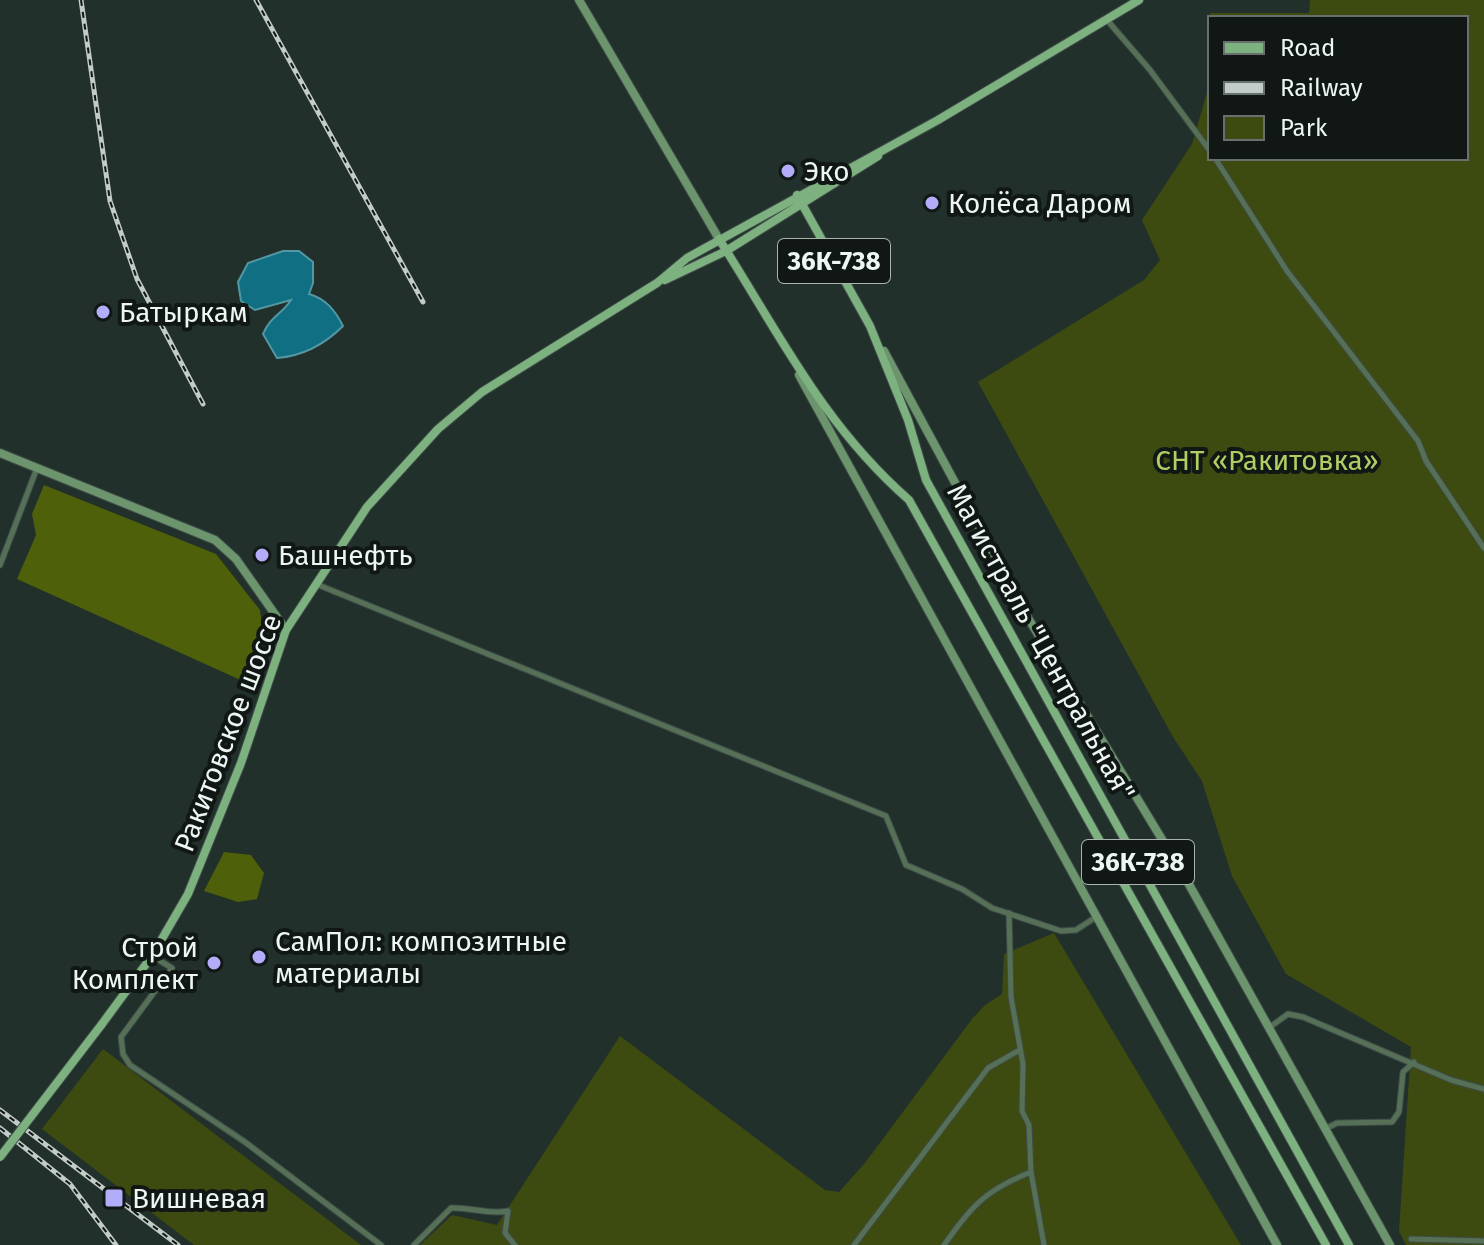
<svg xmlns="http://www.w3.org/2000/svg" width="1484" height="1245" font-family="'Fira Sans',sans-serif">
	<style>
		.green { fill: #3e4b10; fill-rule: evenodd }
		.forest { fill: #4e6009 }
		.water { fill: #106f83; stroke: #5298a4; stroke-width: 2 }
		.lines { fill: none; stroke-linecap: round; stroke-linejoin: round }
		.street-casing { stroke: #3e4c47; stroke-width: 7 }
		.secondary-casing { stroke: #3e4c47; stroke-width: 10 }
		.primary-casing { stroke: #3e4c47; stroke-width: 10 }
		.street { stroke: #566f57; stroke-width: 5 }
		.secondary { stroke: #6c956e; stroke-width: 8 }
		.primary { stroke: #7db17f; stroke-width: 8 }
		.rail-casing { stroke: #c1cbc7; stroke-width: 5 }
		.rail { stroke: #101714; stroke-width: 2; stroke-dasharray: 6; stroke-linecap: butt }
		.primary-bridge-casing { stroke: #3e4c47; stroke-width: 10; stroke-linecap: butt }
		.primary-bridge { stroke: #7db17f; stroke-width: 8 }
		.poi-dot { fill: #b3acf9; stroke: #101714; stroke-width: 3 }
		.labels { text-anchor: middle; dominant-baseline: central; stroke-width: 8; stroke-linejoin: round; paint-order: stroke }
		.shield { fill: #101714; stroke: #abb3af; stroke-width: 2 }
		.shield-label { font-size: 26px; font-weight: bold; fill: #edf6f2 }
		.poi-label { font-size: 28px; fill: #edf6f2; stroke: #101714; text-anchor: start }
		.park-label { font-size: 28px; fill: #b1cd63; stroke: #101714 }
		.street-label { font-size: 28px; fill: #edf6f2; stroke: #101714 }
	</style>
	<rect width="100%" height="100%" fill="#22302b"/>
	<!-- green -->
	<path class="green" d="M 1310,0 L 1484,0 L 1484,1245 L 1406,1245 L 1399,1231 L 1411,1047 L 1286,974 L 1232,876 L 1202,781 L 1173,737 L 978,382 L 1144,280 L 1160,260 L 1142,220 L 1192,144 L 1209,86 L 1210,13 L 1309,13 ZM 1210,18 L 1466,18 L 1466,158 L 1210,158 Z
		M 1054,933 L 1241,1245 L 420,1245 L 452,1215 L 497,1225 L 620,1036 L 825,1190 L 839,1192 L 865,1163 L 972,1019 L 985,1005 L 1002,994 L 1004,954 Z
		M 103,1049 L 361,1245 L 194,1245 L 42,1129 Z"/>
	<!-- forest -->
	<path class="forest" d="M 44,485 L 216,554 L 260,610 L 264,641 L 245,682 L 17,579 L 36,535 L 32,514 Z
		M 224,852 L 251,855 L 264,873 L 257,899 L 238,902 L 204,891 Z"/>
	<!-- water -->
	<path class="water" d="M 283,251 L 299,251 L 313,262 L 313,283 L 309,294 C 326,299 335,310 343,326 C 325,344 303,356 277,358 L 263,334 C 270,317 282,314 291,300 L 255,310 L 241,301 L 238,282 L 248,263 Z"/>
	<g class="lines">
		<defs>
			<path id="street" d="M 1107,20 L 1150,70 L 1210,151
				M 1215,158 L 1287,271 L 1418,441 L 1426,461 L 1484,548
				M 0,565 L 37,468
				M 316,584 L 886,816 L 906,865 L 962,889 L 992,908 L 1061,931 L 1076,930 L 1096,917
				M 1009,913 L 1011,997 L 1023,1064 L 1022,1111 L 1029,1125 L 1031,1172 L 1044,1245
				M 152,956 L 172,968 L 121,1037 L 123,1054 L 130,1065 L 245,1142 L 381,1245
				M 1270,1027 L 1288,1014 L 1303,1017 L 1451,1080 L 1484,1089
				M 1325,1129 L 1337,1123 L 1392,1122 L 1399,1112 L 1403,1072 L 1414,1062
				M 1411,1239 L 1484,1241
				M 414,1245 L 451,1208 C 471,1207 488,1215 508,1211 L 505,1233 L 515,1245
				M 854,1245 L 988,1068 L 1018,1051
				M 944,1245 C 973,1205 984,1191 1031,1172"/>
			<path id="secondary" d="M 579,0 L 719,239
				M 884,351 L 1028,618 L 1186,879 L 1390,1245
				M 799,375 L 1277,1245
				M 0,453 L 215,540 L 236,559 L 286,630"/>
			<path id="primary" d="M 797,195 L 870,326 L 908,420 L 926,480 L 1349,1245
				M 719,239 C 779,333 823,425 909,500 L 1326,1245
				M 665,280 L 726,251 L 878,156
				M 102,1024 L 152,956 L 188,894 L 241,763 L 286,630 L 367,507 L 438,429 L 482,392 L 657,283 L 687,258 L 938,120 L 1139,0"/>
		</defs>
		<!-- street casing -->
		<use href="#street" class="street-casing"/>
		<!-- secondary casing -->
		<use href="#secondary" class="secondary-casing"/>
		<!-- primary casing -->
		<use href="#primary" class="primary-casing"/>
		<!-- street -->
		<use href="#street" class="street"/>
		<!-- secondary -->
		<use href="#secondary" class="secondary"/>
		<!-- primary -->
		<use href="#primary" class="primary"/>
		<defs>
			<path id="rail" d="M 81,0 L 110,201 L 137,279 L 203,404
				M 256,0 L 423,302
				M 0,1110 L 178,1245
				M 0,1128 L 70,1184 L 116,1245"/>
		</defs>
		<!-- rail casing -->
		<use href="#rail" class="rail-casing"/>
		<!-- rail -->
		<use href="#rail" class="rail"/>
		<defs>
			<path id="primary-bridge" d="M 0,1157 L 102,1024"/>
		</defs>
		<!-- primary-bridge casing -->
		<use href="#primary-bridge" class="primary-bridge-casing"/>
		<!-- primary-bridge -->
		<use href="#primary-bridge" class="primary-bridge"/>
	</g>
	<!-- markers -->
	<g class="poi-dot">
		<circle cx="788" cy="171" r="8"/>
		<circle cx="932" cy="203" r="8"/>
		<circle cx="103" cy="312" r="8"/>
		<circle cx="262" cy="555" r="8"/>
		<circle cx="259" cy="957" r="8"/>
		<circle cx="214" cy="963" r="8"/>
		<rect x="104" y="1188" width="20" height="20" rx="4"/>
	</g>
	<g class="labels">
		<!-- shield labels -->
		<g class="shield">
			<rect x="778" y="239" width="112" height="44" rx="6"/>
			<rect x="1082" y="840" width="112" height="44" rx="6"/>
		</g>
		<g class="shield-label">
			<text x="834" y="261">36К-738</text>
			<text x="1138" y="862">36К-738</text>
		</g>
		<!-- poi labels -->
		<g class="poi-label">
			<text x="804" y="171">Эко</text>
			<text x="948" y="203">Колёса Даром</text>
			<text x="119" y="312">Батыркам</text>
			<text x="278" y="555">Башнефть</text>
			<text x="275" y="941">СамПол: композитные<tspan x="275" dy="32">материалы</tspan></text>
			<text x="198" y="947" text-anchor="end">Строй<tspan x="198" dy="32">Комплект</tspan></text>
			<text x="132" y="1198">Вишневая</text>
		</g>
		<!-- park labels -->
		<g class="park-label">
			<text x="1267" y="460">СНТ «Ракитовка»</text>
		</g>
		<!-- street labels -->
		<g class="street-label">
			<text transform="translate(1041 642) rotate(61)">Магистраль "Центральная"</text>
			<text transform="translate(228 733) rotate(-69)">Ракитовское шоссе</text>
		</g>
	</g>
	<!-- legend -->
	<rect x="1208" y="16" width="260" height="144" fill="#101714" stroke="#68706d" stroke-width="2"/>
	<rect x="1224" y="42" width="40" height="12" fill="#7db17f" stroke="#68706d" stroke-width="2"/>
	<text x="1280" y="56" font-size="24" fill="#edf6f2">Road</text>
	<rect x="1224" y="82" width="40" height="12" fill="#c1cbc7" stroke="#68706d" stroke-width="2"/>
	<text x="1280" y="96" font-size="24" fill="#edf6f2">Railway</text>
	<rect x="1224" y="116" width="40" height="24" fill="#3e4b10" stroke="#68706d" stroke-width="2"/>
	<text x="1280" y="136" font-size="24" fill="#edf6f2">Park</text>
</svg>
